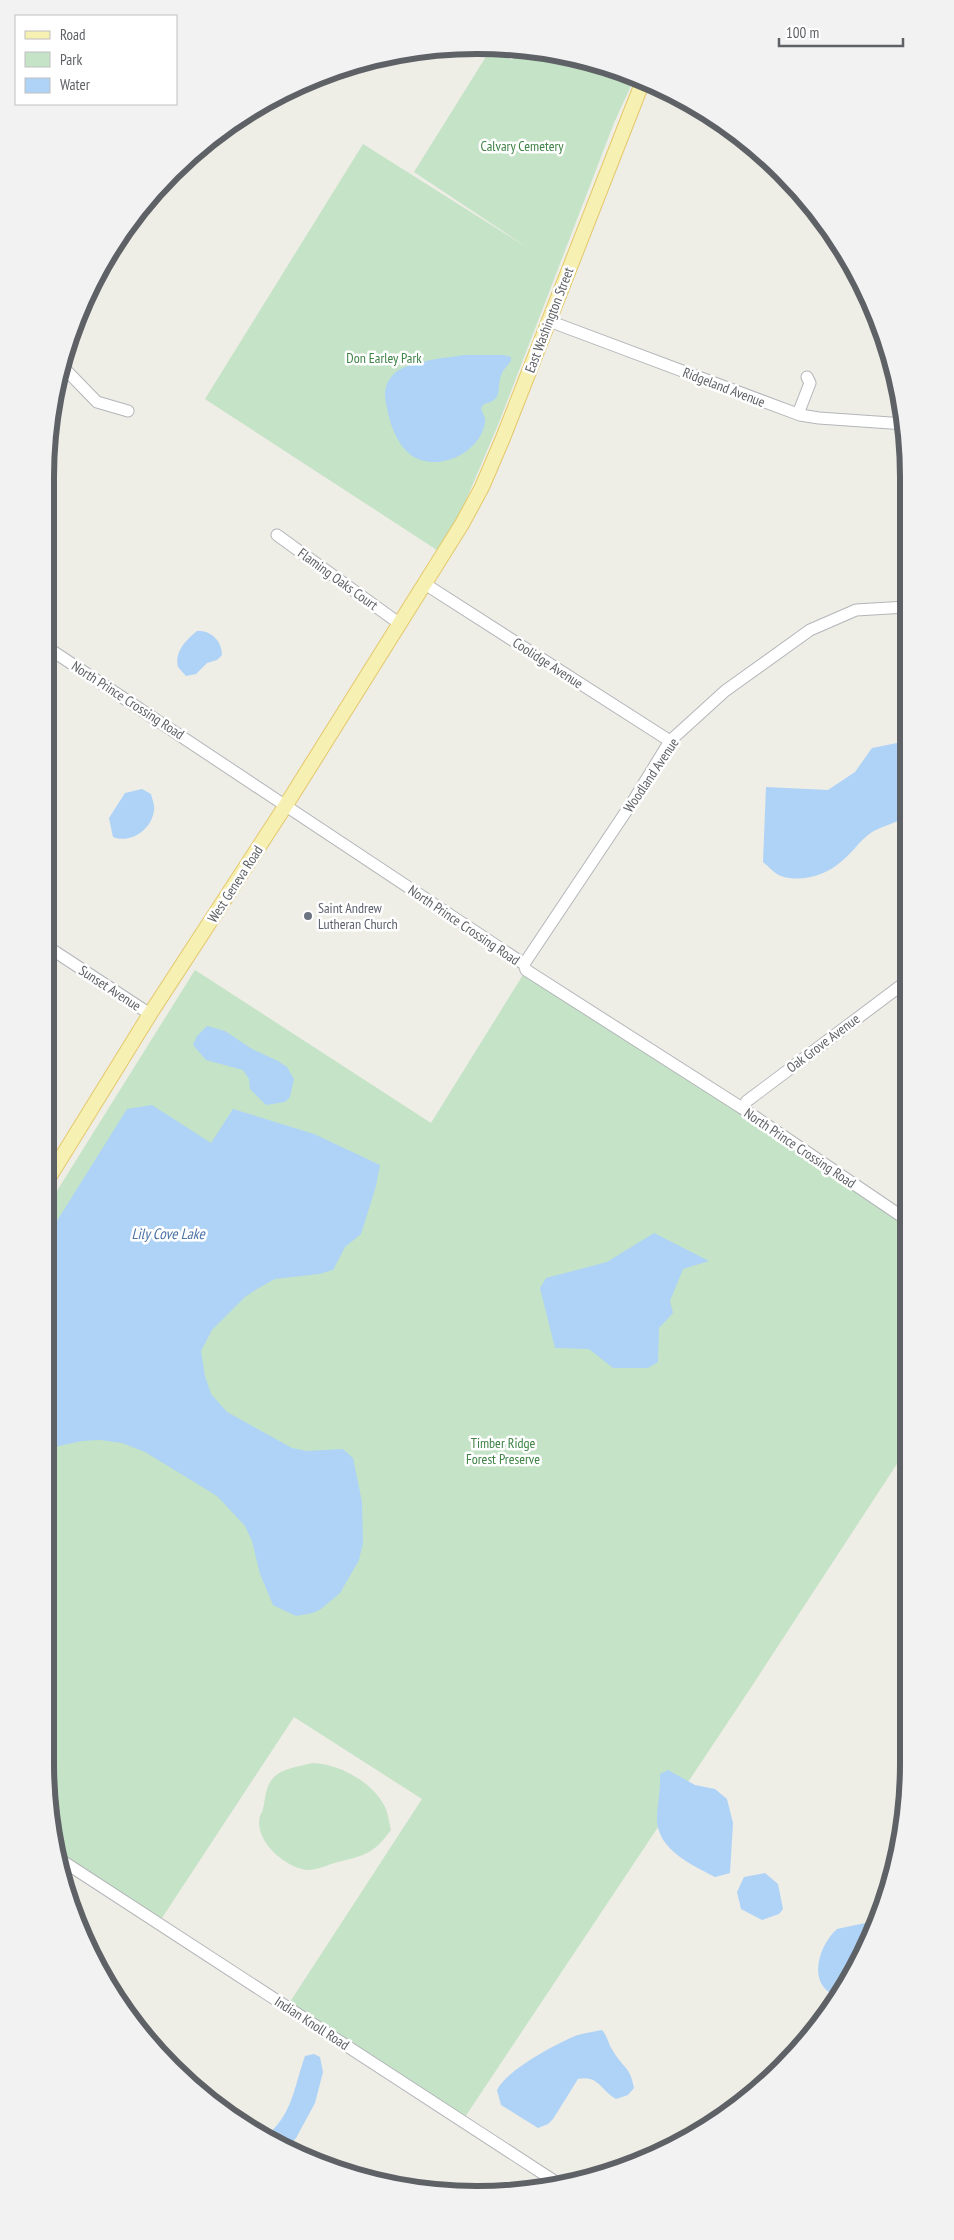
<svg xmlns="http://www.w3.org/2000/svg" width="954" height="2240" font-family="'PT Sans Narrow',sans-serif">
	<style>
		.green { fill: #c5e3c7 }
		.water { fill: #aed3f7 }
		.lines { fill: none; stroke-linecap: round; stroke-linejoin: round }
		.minor-casing { stroke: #b3b6b9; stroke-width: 13 }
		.major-casing { stroke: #e4c86a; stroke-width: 16 }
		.minor { stroke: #fff; stroke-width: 11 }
		.major { stroke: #f7f0b3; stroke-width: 14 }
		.worship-dot { fill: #6b7280; stroke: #fff; stroke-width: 2 }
		.labels { text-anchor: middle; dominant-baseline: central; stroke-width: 5; stroke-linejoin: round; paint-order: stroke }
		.park-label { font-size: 14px; fill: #3f8346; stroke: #fff }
		.street-label { font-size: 14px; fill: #5e6165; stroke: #fff }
		.worship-label { font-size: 14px; fill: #5b616d; stroke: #fff; text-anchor: start }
		.water-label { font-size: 15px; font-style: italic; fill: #4c73a7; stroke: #fff }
		.rim { fill: none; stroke: #5e6165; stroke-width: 6 }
	</style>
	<rect width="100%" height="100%" fill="#eeede6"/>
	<!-- green -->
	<path class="green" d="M 492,47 L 512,60 L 520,48 L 533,49 L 616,68 L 635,77 L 614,123 L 498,425 L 443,554 L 205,399 L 363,144 L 528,248 L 414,172 Z
		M 195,970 L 431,1123 L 526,970 L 907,1219 L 908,1447 L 750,1689 L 463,2120 L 288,2005 L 422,1799 L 294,1717 L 160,1921 L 60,1854 L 45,1763 L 45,1210 Z
		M 313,1763 C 339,1764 373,1782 385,1807 C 388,1813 389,1822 391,1830 C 373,1854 366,1855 338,1862 C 329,1864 318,1870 308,1870 C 286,1869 253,1840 260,1816 C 261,1813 263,1811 263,1809 C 266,1797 265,1786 274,1777 C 283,1768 301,1766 313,1763 Z"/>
	<!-- water -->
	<path class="water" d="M 464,355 L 504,355 L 511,357 L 511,361 C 508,365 504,369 502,373 C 495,389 505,399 484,404 L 481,408 C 482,413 486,417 485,422 C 481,452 440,472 414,457 C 398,447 390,425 387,408 C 384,395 383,384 395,373 C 408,361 446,358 464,355 Z
		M 197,631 C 211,630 222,641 222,655 L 217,660 L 207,663 L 196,674 L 186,676 L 178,667 C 174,652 186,640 197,631 Z
		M 902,742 L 906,743 L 906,815 C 897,824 883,825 872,832 C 860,840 853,852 842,861 C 826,875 802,883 781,876 C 775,874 768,866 763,862 L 766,787 L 828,790 L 855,772 L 872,748 Z
		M 142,789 L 151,794 C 152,799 155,805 154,810 C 152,830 130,844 113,837 L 109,818 L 125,793 Z
		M 207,1026 L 225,1031 L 252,1049 L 278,1061 L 287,1067 L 294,1079 L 290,1097 L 285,1102 L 266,1105 L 250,1089 L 249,1079 L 243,1070 L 206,1060 L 193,1045 L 197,1036 Z
		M 152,1105 L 211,1143 L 233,1109 L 314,1134 L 380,1165 L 376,1186 L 361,1234 L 345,1247 L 333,1270 L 319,1274 L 275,1279 L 257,1289 L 245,1297 L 212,1330 L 201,1351 L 205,1376 L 211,1394 L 227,1412 L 292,1448 L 307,1451 L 343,1449 L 353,1458 L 362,1502 L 363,1543 L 359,1560 L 340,1593 L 321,1609 L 313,1613 L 296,1616 L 273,1605 L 260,1574 L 252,1541 L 245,1526 L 217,1496 L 145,1452 L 122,1443 L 100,1440 L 82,1441 L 45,1449 L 45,1240 L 127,1109 Z
		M 654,1233 L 709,1261 L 683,1269 L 670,1301 L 673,1313 L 659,1328 L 658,1362 L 648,1368 L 613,1368 L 589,1349 L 555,1348 L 540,1288 L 546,1278 L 607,1262 Z
		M 668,1770 L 695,1785 L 715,1789 L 727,1799 L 733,1823 L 730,1873 L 715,1877 C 692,1865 658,1850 657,1820 C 657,1804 661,1789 660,1774 Z
		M 765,1873 L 778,1884 L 783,1909 L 779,1914 L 762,1920 L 741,1909 L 737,1892 L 744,1877 Z
		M 870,1922 L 874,1925 L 836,1996 C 806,1984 819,1945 837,1929 Z
		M 602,2030 C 608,2037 608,2044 613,2051 C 623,2068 630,2066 634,2088 L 628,2095 L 616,2099 C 600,2090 599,2075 578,2079 L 553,2119 L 548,2124 L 538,2128 L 501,2105 L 497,2090 C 507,2070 554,2045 575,2036 C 583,2033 593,2032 602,2030 Z
		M 314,2054 L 320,2057 L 323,2072 L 315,2103 L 296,2138 L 292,2143 L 283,2147 L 263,2138 C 292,2118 294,2087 305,2056 Z"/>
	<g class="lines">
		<defs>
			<path id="minor" d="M 549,321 L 800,415 L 819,418 L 905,424
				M 63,367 L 97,402 L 128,411
				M 798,414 L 810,383 L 807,377
				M 277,535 L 400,624
				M 425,584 L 670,741
				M 45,646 L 524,964 L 526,970 L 742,1108 L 907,1220
				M 45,945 L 150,1014
				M 524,964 L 635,798 L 670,741 L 725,691 L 810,630 L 856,610 L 906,607
				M 742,1108 L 747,1101 L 907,981
				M 61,1860 L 562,2186"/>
			<path id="major" d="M 45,1184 L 150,1014 L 286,805 L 462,524 L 482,487 L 503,438 L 643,81"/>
		</defs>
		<!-- minor casing -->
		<use href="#minor" class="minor-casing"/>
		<!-- major casing -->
		<use href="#major" class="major-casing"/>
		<!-- minor -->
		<use href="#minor" class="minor"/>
		<!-- major -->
		<use href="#major" class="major"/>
	</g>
	<!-- markers -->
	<circle class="worship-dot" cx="308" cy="916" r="5"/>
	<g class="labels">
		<!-- park labels -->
		<g class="park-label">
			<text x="522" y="146">Calvary Cemetery</text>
			<text x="384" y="358">Don Earley Park</text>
			<text x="503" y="1443">Timber Ridge<tspan x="503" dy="16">Forest Preserve</tspan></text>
		</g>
		<!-- street labels -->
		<g class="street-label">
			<text transform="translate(549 320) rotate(-69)">East Washington Street</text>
			<text transform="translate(724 387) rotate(21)">Ridgeland Avenue</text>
			<text transform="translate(338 579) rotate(36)">Flaming Oaks Court</text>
			<text transform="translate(548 663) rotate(33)">Coolidge Avenue</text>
			<text transform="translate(128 700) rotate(33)">North Prince Crossing Road</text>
			<text transform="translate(651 775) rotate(-56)">Woodland Avenue</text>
			<text transform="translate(235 884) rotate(-57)">West Geneva Road</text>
			<text transform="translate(464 925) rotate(34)">North Prince Crossing Road</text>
			<text transform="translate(110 988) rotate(33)">Sunset Avenue</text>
			<text transform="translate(823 1043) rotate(-37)">Oak Grove Avenue</text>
			<text transform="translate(800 1148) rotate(34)">North Prince Crossing Road</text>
			<text transform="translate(312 2023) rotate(33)">Indian Knoll Road</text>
		</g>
		<!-- worship labels -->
		<g class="worship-label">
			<text x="318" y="908">Saint Andrew<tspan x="318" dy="16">Lutheran Church</tspan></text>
		</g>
		<!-- water labels -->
		<g class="water-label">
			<text x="168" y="1233">Lily Cove Lake</text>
		</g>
	</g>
	<!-- crop -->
	<path d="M0 0H954V2240H0ZM477 54H477A423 423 0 0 1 900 477V1763A423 423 0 0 1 477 2186H477A423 423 0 0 1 54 1763V477A423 423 0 0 1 477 54Z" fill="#f2f2f3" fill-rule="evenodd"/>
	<path class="rim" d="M477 54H477A423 423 0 0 1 900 477V1763A423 423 0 0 1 477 2186H477A423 423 0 0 1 54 1763V477A423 423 0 0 1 477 54Z"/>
	<!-- legend -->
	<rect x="15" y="15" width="162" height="90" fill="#ffffff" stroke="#bfc0c1"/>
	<rect x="25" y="31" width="25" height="8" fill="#f7f0b3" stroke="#bfc0c1"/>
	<text x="60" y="40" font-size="15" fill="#5e6165">Road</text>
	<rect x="25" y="52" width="25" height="15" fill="#c5e3c7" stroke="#bfc0c1"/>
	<text x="60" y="65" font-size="15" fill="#5e6165">Park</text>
	<rect x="25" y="78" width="25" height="15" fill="#aed3f7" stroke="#bfc0c1"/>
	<text x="60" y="90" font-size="15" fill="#5e6165">Water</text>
	<!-- scale -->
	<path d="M779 38v8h124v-8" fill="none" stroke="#5e6165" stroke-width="2.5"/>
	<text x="786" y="38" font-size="15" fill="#5e6165" stroke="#ffffff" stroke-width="4" paint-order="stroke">100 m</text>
</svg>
